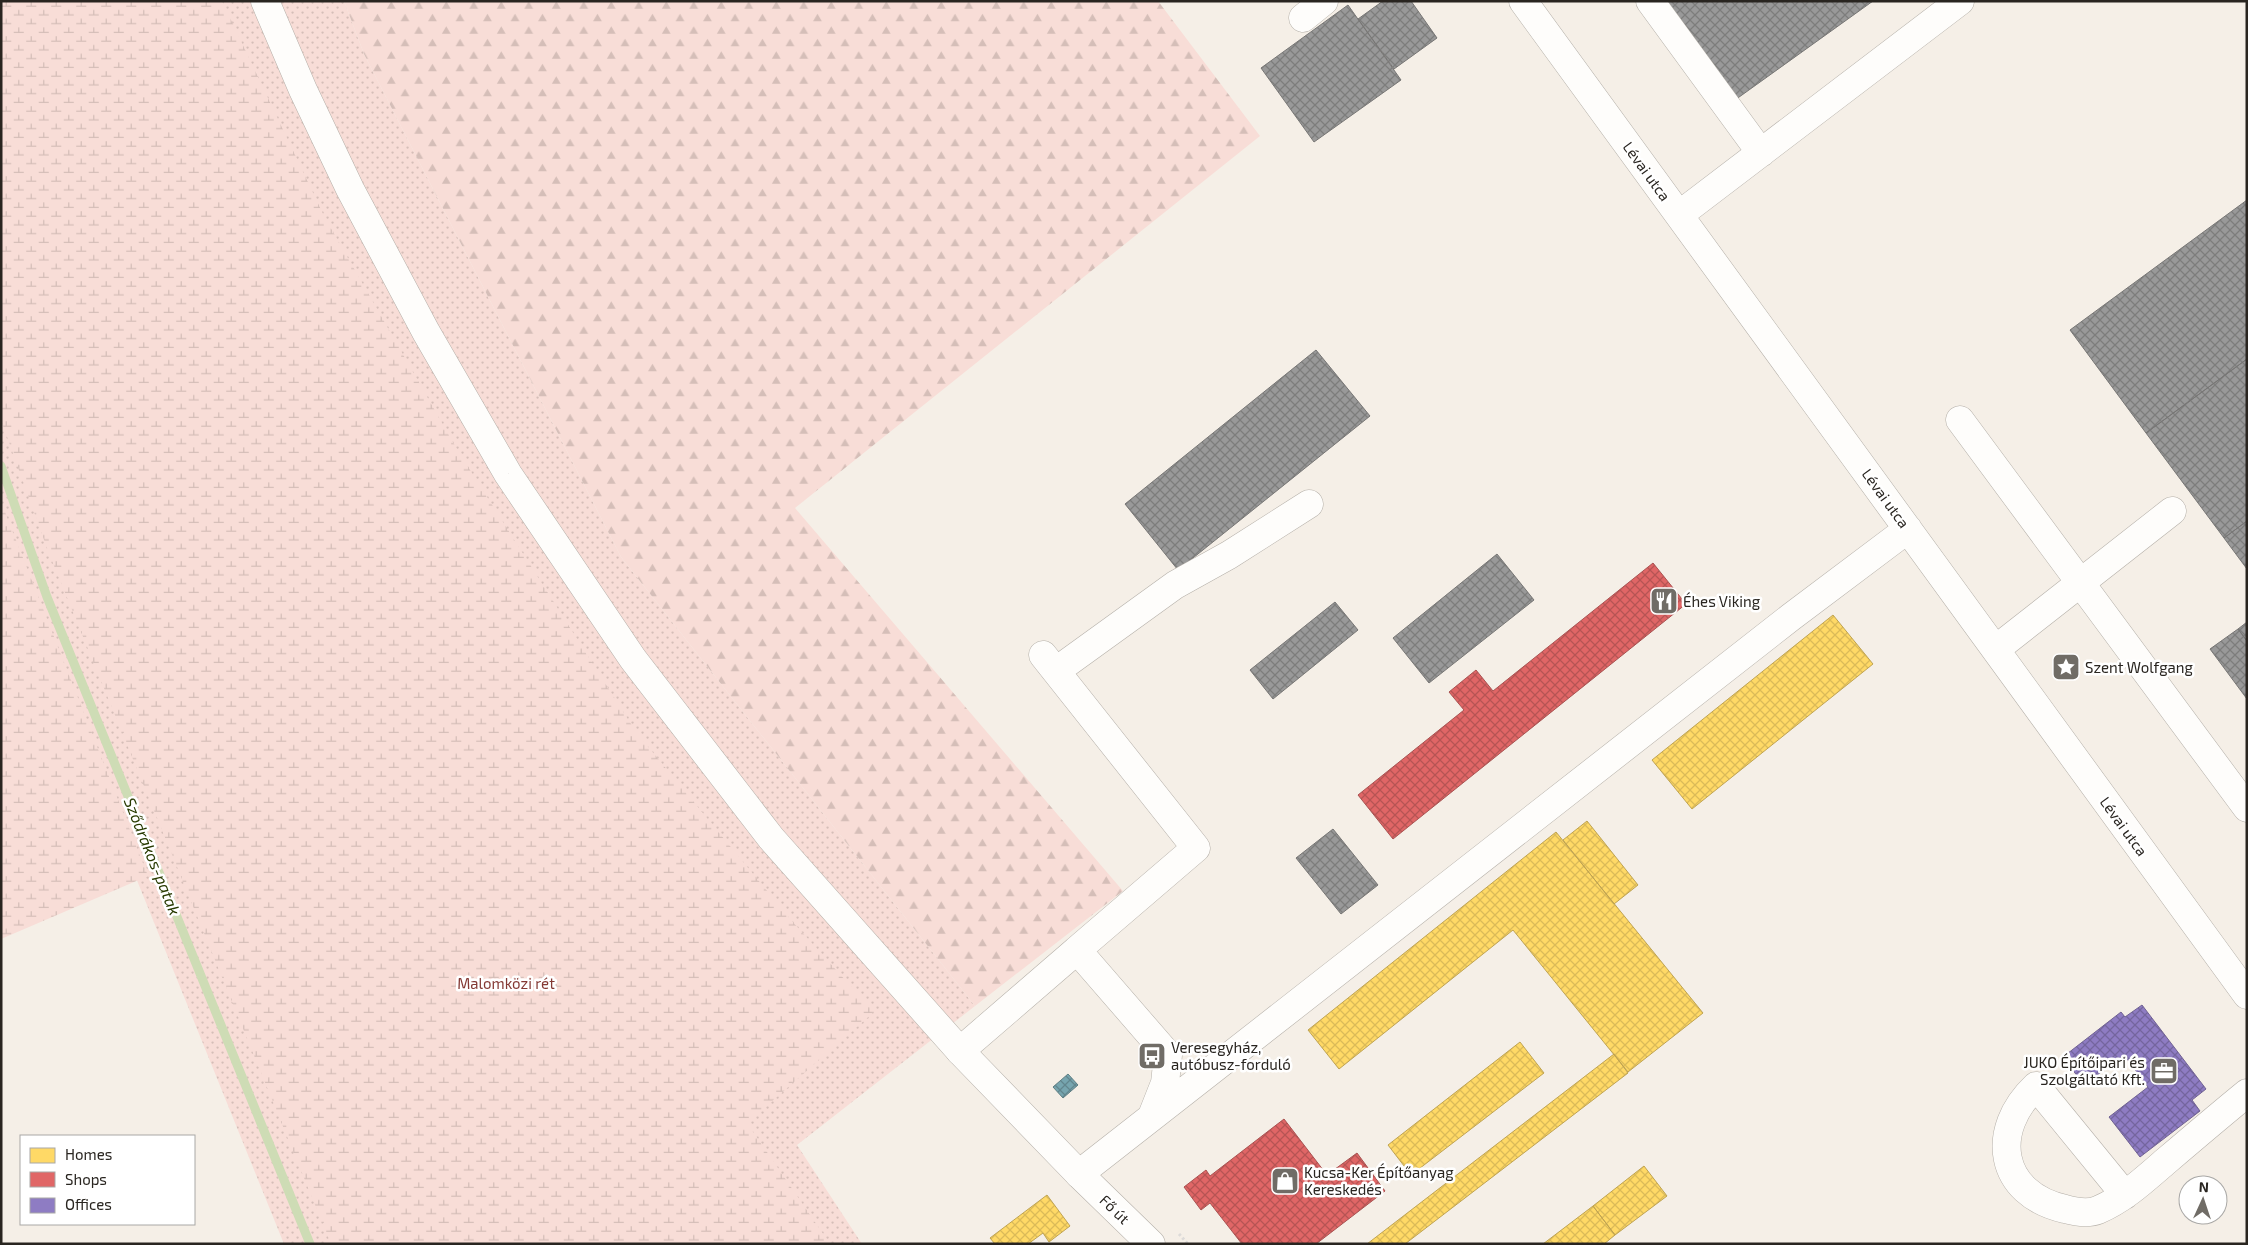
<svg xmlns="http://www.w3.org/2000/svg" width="2248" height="1245" font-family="'Exo 2',sans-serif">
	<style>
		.grass { fill: url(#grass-dots) }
		.forest { fill: url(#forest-firs) }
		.wetland { fill: url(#wetland-marsh) }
		.homes { fill: url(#homes-cross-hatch); stroke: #bfa351 }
		.shops { fill: url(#shops-cross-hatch); stroke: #a95251 }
		.offices { fill: url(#offices-cross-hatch); stroke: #706292 }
		.public { fill: url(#public-cross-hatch); stroke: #5f7f84 }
		.industry { fill: url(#industry-cross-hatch); stroke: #777675 }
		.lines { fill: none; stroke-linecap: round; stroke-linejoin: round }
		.stream { stroke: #cedcb5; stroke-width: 9 }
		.minor-casing { stroke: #b4afa8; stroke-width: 29 }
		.major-casing { stroke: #b4afa8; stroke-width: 29 }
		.path { stroke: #dddbd9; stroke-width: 3; stroke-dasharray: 2.5 2.5; stroke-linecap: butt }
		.minor { stroke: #fefdfb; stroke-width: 28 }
		.major { stroke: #fefdfb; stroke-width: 28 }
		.labels { text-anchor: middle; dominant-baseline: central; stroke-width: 5; stroke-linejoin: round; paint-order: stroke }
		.street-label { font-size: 15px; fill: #292520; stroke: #fff }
		.poi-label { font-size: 15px; fill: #292520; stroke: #fff; text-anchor: start }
		.park-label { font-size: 15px; fill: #843934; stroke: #fff }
		.water-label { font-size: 16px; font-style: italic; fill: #273a00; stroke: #fff }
	</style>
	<defs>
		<pattern id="grass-dots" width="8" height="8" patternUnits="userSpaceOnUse" patternTransform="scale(1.25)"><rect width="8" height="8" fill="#f8ddd7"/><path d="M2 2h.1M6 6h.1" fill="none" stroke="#d5beb8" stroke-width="1.8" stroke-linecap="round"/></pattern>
		<pattern id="forest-firs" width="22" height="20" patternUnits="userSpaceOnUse" patternTransform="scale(1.25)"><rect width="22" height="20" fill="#f8ddd7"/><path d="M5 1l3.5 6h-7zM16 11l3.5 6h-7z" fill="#d5beb8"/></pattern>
		<pattern id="wetland-marsh" width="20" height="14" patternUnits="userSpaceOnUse" patternTransform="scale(1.25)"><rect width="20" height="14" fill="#f8ddd7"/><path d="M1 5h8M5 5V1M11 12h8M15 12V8" fill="none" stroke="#d5beb8"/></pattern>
		<pattern id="homes-cross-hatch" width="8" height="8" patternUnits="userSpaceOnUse" patternTransform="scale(1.25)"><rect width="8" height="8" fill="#ffd966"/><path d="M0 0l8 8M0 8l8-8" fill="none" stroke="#dbba58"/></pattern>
		<pattern id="shops-cross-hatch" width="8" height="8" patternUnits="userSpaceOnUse" patternTransform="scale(1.25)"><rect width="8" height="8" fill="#e06666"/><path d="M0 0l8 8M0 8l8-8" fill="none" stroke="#b65454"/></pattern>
		<pattern id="offices-cross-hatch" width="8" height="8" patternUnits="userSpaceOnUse" patternTransform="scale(1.25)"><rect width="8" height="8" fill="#8e7cc3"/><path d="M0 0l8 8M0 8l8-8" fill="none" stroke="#74659e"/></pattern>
		<pattern id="public-cross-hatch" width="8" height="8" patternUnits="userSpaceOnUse" patternTransform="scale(1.25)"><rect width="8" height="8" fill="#76a5af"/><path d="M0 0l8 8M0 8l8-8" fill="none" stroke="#61868e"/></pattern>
		<pattern id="industry-cross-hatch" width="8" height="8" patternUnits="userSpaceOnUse" patternTransform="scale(1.25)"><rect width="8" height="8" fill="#999"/><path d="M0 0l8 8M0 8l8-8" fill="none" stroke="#7d7d7c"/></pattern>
	</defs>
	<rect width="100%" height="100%" fill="#f5efe7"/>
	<!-- grass -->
	<path class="grass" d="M 1,1 L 344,1 L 364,54 L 621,557 L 975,1006 L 797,1145 L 862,1244 L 284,1244 L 1,544 Z"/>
	<!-- forest -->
	<path class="forest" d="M 344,1 L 1158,1 L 1260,136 L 795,508 L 1123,891 L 975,1006 L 621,557 L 364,54 Z"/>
	<!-- wetland -->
	<path class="wetland" d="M 1,1 L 222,1 L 324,216 L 458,451 L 636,732 L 791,920 L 874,1012 L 747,1123 L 830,1244 L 331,1244 L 48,551 L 1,420 Z
		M 1,502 L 148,876 L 1,939 Z"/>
	<!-- homes -->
	<path class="homes" d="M 1833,615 L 1873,664 L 1692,809 L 1652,760 Z
		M 1587,821 L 1638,885 L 1614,904 L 1563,840 Z
		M 1556,832 L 1703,1013 L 1628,1072 L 1513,930 L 1339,1069 L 1308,1030 Z
		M 1520,1042 L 1544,1073 L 1411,1175 L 1388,1145 Z
		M 1614,1054 L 1628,1073 L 1405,1244 L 1367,1244 Z
		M 1644,1166 L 1667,1196 L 1615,1235 L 1593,1206 Z
		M 1047,1195 L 1070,1226 L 1049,1242 L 1043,1233 L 1028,1244 L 995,1244 L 990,1238 Z
		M 1593,1206 L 1615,1235 L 1604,1244 L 1543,1244 Z"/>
	<!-- shops -->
	<path class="shops" d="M 1653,563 L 1686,604 L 1393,839 L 1358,795 L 1464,710 L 1449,692 L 1476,670 L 1493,691 Z
		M 1284,1119 L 1327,1175 L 1357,1153 L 1385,1191 L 1316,1244 L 1242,1244 L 1210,1203 L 1201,1210 L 1184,1187 L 1206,1170 L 1210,1176 Z"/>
	<!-- offices -->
	<path class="offices" d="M 2142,1005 L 2206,1089 L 2192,1100 L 2200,1111 L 2140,1157 L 2109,1117 L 2148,1087 L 2124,1055 L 2084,1085 L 2063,1057 L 2121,1012 L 2125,1017 Z"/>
	<!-- public -->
	<path class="public" d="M 1068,1074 L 1078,1085 L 1063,1098 L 1053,1087 Z"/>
	<!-- industry -->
	<path class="industry" d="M 1383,1 L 1411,1 L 1437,38 L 1394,69 L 1358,19 Z
		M 1664,1 L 1873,1 L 1735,100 Z
		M 1348,5 L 1401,80 L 1314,142 L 1261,68 Z
		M 2247,200 L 2247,359 L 2146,433 L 2070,330 Z
		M 1316,350 L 1370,416 L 1178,570 L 1125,504 Z
		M 2247,359 L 2247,521 L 2224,538 L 2146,433 Z
		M 2247,521 L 2247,569 L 2224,538 Z
		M 1497,554 L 1534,600 L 1429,683 L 1393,638 Z
		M 1335,602 L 1358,630 L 1273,699 L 1250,670 Z
		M 2247,622 L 2247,641 L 2238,629 Z
		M 2238,629 L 2247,641 L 2247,699 L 2210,649 Z
		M 1333,829 L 1378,885 L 1341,914 L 1296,858 Z"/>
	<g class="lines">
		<!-- stream -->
		<path class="stream" d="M 1,466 L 47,597 L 310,1244"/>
		<defs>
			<path id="minor" d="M 1523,1 L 2247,995
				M 1650,1 L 1761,153
				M 1303,18 L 1324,1
				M 1679,215 L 1960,1
				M 1960,420 L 2247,808
				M 1996,649 L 2172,511
				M 1043,655 L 1196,848 L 1077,950
				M 1056,671 L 1175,585 L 1229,555 L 1309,504
				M 960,1051 L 1077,950 L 1168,1055 L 1165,1083 L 1152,1116
				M 1079,1174 L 1791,617 L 1908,529
				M 2125,1195 L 2036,1086 C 1989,1130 1998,1194 2065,1209 C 2076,1212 2088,1214 2098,1210 C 2124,1199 2145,1179 2166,1161 C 2193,1138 2220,1115 2247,1093"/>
			<path id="major" d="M 265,1 L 303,90 L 350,189 L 426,332 L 508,474 L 633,659 L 771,838 L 960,1051 L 1079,1174 L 1151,1244"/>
		</defs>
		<!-- minor casing -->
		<use href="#minor" class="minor-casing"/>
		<!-- major casing -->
		<use href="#major" class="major-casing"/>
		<!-- path -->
		<path class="path" d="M 1179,1234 L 1188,1244"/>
		<!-- minor -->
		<use href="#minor" class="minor"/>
		<!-- major -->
		<use href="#major" class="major"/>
	</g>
	<!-- icons -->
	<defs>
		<symbol id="restaurant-square" viewBox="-11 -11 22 22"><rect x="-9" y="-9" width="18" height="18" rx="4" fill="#706c66" stroke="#fff"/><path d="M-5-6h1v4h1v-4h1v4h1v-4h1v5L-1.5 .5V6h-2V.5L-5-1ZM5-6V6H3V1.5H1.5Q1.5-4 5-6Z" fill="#fff"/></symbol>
		<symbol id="sight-square" viewBox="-11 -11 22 22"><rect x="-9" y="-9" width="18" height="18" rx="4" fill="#706c66" stroke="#fff"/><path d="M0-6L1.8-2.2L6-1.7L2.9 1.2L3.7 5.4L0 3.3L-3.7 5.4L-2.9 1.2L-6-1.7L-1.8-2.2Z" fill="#fff"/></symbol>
		<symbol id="bus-square" viewBox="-11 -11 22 22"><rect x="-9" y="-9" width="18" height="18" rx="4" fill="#706c66" stroke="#fff"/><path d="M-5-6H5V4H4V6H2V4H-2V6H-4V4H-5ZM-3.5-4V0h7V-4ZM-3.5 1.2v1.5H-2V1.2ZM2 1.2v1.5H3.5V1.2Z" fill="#fff"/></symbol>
		<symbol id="office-square" viewBox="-11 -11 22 22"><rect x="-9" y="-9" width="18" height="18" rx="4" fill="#706c66" stroke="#fff"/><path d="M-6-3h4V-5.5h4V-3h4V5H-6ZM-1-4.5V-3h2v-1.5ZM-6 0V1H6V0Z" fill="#fff"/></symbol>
		<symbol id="shop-square" viewBox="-11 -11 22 22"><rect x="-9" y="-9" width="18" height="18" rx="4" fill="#706c66" stroke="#fff"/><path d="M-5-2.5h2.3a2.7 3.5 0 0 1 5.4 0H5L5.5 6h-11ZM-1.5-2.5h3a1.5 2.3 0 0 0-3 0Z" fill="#fff"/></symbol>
	</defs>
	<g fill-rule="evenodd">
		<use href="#restaurant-square" x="1648" y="585" width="32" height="32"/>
		<use href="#sight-square" x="2050" y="651" width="32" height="32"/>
		<use href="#bus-square" x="1136" y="1040" width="32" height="32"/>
		<use href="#office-square" x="2148" y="1055" width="32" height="32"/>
		<use href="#shop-square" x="1269" y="1165" width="32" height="32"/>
	</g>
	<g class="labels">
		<!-- street labels -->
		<g class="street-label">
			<text transform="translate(1647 171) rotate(54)">Lévai utca</text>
			<text transform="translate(1886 498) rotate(54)">Lévai utca</text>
			<text transform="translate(2124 826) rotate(54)">Lévai utca</text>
			<text transform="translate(1115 1209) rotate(44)">Fő út</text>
		</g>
		<!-- poi labels -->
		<g class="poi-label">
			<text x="1683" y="601">Éhes Viking</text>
			<text x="2085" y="667">Szent Wolfgang</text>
			<text x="1171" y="1047">Veresegyház,<tspan x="1171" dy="17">autóbusz-forduló</tspan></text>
			<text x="2145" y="1062" text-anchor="end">JUKO Építőipari és<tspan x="2145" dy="17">Szolgáltató Kft.</tspan></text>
			<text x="1304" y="1172">Kucsa-Ker Építőanyag<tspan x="1304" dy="17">Kereskedés</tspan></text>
		</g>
		<!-- park labels -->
		<g class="park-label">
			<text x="506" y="983">Malomközi rét</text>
		</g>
		<!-- water labels -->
		<g class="water-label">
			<text transform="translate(153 856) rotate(68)">Sződrákos-patak</text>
		</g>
	</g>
	<!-- border -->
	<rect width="2248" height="1245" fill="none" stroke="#292520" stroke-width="5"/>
	<!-- legend -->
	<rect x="20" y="1135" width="175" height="90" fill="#ffffff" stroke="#a9a8a6"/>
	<rect x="30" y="1148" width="25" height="15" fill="#ffd966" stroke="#a9a8a6"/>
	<text x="65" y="1160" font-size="15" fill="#292520">Homes</text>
	<rect x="30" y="1172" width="25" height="15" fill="#e06666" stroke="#a9a8a6"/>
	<text x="65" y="1185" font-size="15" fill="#292520">Shops</text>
	<rect x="30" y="1198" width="25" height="15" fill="#8e7cc3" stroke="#a9a8a6"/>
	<text x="65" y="1210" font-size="15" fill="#292520">Offices</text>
	<!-- north arrow -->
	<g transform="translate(2203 1200) rotate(3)"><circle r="24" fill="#ffffff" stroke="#a9a8a6"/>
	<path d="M0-4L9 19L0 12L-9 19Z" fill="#706c66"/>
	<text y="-8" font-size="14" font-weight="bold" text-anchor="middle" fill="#292520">N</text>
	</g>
</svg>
